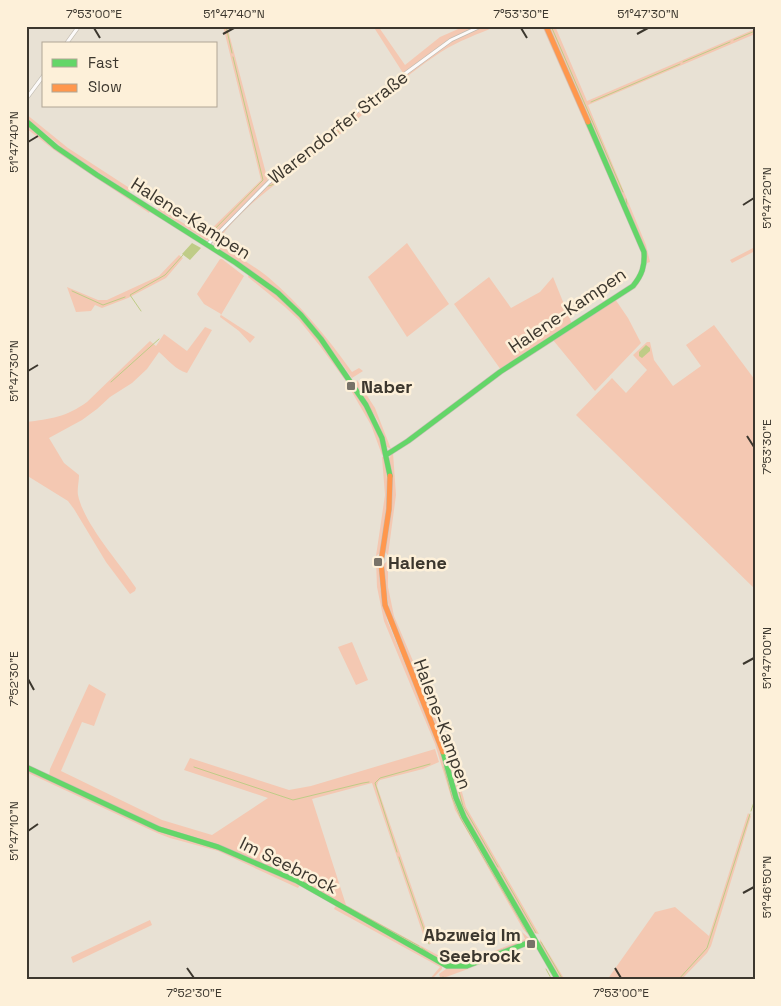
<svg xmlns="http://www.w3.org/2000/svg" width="781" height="1006" font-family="'Space Grotesk',sans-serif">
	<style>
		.green { fill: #f4c8b2 }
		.water { fill: #bfcc87 }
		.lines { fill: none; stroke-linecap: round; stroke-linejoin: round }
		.stream { stroke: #bfcc87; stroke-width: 1 }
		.street-casing { stroke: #c2bcb2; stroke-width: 4.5 }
		.fast-casing { stroke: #c2bcb2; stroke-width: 6 }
		.slow-casing { stroke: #c2bcb2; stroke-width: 6 }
		.street { stroke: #fcfaf9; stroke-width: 3 }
		.fast { stroke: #63d668; stroke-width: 5 }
		.slow { stroke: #ff974d; stroke-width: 5 }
		.ticks { fill: none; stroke: #3c372e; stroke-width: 2 }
		.poi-dot { fill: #787268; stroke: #fdf0d9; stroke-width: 2 }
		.labels { text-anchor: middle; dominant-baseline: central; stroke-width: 5; stroke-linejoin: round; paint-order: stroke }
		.street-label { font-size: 18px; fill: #3c372e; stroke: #fdf0d9 }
		.poi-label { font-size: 18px; font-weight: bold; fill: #3c372e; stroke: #fdf0d9; text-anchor: start }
		.neatline { fill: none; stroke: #3c372e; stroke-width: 2 }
		.ticks-label { font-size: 12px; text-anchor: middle; fill: #3c372e }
	</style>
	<rect width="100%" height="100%" fill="#e8e1d4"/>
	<!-- green -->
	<path class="green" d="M 223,26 L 227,26 L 268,181 L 209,240 L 206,240 L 158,210 L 159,208 L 204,236 L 261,180 Z
		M 373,26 L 378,26 L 405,65 L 440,37 L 465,26 L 478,26 L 451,38 L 403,73 Z
		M 484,26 L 497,26 C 478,34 458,41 441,52 C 399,79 364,115 326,146 C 288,176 245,202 217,242 C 233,255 252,264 268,277 C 301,305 327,337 352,372 L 359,368 L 363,371 L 352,378 L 323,338 L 274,288 L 215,246 L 213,241 L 269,183 L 404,76 L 452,41 Z
		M 542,26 L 545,26 L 615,190 L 605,169 Z
		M 547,26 L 555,26 L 587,101 L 755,29 L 755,34 L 588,105 L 646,245 L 650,262 L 647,263 L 645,252 Z
		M 26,114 L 68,148 L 131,189 L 129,192 L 69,153 L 26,118 Z
		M 26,124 L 150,211 L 149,213 L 54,150 L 26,128 Z
		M 407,243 L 449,304 L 407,337 L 368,277 Z
		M 755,247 L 755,251 L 732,263 L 730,260 Z
		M 179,255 L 183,258 L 166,278 L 128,298 L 102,308 L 95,305 L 91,311 L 76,312 L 67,287 L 98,300 L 107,300 L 159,276 Z
		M 220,259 L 222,259 L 244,276 L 221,315 L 255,337 L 250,343 L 239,331 L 220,317 L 221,314 L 204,304 L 197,294 Z
		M 249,275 C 292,300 321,342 349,381 L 348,384 L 320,346 L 299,320 L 285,307 L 248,277 Z
		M 489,277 L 511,308 L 540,292 L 553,277 L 572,324 L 501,370 L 454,304 Z
		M 615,299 L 628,318 L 641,343 L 595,391 L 553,340 Z
		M 714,325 L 755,380 L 755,589 L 576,415 L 612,378 L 626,393 L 647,370 L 633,355 L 647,342 L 650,342 L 654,360 L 673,386 L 701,366 L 686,345 Z
		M 205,327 L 212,330 L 187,373 C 176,370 167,359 159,352 L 147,369 L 132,383 L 110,397 L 97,409 L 82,420 L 49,438 L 64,463 L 79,475 C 79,482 77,489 78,495 C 84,524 119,562 136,588 L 135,591 L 130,594 L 106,562 L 74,509 L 68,501 L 26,475 L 26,422 C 51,419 66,417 87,402 L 150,341 L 156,346 L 164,334 L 187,351 Z
		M 357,380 L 375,408 L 391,449 L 387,447 L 378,421 L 356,385 Z
		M 351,386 C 365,406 379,428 384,453 L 382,455 L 371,425 L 349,387 Z
		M 393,453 L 396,495 L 388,555 L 384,551 L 392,494 L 389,458 Z
		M 382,457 L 384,457 C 391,490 385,520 380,553 L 376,556 L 385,495 Z
		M 376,560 L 379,562 L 380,587 L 387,620 L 439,746 L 453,792 L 530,937 L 523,929 L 455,810 L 435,744 L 384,621 L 377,587 Z
		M 388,560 L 388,587 L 394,616 L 451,751 L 466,807 L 539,934 L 534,933 L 464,812 L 441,738 L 389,610 L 383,565 Z
		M 352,642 L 368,680 L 356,685 L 338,647 Z
		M 89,684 L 106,694 L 94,726 L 82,722 L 61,771 L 162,820 L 212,835 L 268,798 L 184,770 L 190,758 L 289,790 L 311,786 L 435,749 L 439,762 L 423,769 L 380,780 L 378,782 L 377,786 L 431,944 L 426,943 L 372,783 L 312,799 L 346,905 L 454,964 L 466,962 L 525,939 L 522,932 L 530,939 L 468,964 L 450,965 L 298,880 L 159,827 L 49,776 L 50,769 Z
		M 26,769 L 158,830 L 218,848 L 300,885 L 298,888 L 218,851 L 170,838 L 157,833 L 26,772 Z
		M 748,813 L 751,816 L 711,946 L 707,953 L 681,980 L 607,980 L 655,912 L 675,907 L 709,936 Z
		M 336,905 L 442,965 L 442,969 L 431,980 L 429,980 L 440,967 L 334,909 Z
		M 150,920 L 152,925 L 73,963 L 71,957 Z
		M 540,939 L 565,980 L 561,980 L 540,944 Z
		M 467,967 L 468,969 L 446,977 L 446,980 L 441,980 L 439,974 L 446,969 Z"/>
	<!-- water -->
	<path class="water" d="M 192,243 L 201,248 L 190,260 L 182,254 Z
		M 646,345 L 650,348 L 650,351 L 642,358 L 639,356 L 639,352 Z"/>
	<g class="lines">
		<!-- stream -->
		<path class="stream" d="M 226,26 L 232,53
			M 551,26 L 623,192
			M 734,40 L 755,31
			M 683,62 L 730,42
			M 591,102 L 680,64
			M 320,147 L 354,119
			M 268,186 L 272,185 L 316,150
			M 626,199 L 627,204
			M 208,236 L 263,180 L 233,57
			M 72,291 L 103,305 L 125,297
			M 141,311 L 130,295 L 165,275 L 183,255
			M 111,382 L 159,339
			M 448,751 L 463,806 L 498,867
			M 194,767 L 293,800 L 363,783 L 369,782
			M 444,767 L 452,797 L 461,819 L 527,932
			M 751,811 L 755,799
			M 397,852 L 375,783 L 380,778 L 430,764
			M 399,857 L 429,944
			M 501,872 L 536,933
			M 348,907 L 419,946
			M 541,942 L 563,980
			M 422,948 L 429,953
			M 440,958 L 452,964
			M 463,964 L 504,949
			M 546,969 L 552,980
			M 443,977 L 443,980
			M 678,980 L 707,948 L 750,814"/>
		<defs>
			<path id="street" d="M 66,44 L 79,26
				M 26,99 L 44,75
				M 208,244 L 269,182 L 318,142 L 391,84 L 451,40 L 481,26"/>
			<path id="fast" d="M 26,121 L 56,147 L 97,175 L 236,263 L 278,293 L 301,315 L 321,339 L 366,405 L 382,438 L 390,476
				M 386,455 L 408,441 L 500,372 L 633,286 C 642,275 645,266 644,252 L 588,122
				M 443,752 L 456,798 L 464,817 L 558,980
				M 26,767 L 159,829 L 218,847 L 297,881 L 447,966 L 467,966 L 535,940"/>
			<path id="slow" d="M 546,26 L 588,122
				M 390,476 L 389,509 L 381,562 L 385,605 L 443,752"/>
		</defs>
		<!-- street casing -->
		<use href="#street" class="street-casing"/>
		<!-- fast casing -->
		<use href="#fast" class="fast-casing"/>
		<!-- slow casing -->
		<use href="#slow" class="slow-casing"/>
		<!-- street -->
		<use href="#street" class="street"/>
		<!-- fast -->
		<use href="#fast" class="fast"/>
		<!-- slow -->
		<use href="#slow" class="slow"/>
	</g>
	<!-- ticks -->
	<path class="ticks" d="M 94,28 L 100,38M 521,28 L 527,38M 223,34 L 234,28M 637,34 L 648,28M 28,142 L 38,136M 743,205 L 754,198M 28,371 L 38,365M 747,436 L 754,447M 743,664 L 754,658M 28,679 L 34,690M 28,831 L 38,824M 743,893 L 754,887M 187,968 L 194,978M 615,968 L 621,978"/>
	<!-- markers -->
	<g class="poi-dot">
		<rect x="346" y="381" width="10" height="10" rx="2.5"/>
		<rect x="373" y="557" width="10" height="10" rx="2.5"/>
		<rect x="526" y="939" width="10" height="10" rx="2.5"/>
	</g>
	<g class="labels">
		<!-- street labels -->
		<g class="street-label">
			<text transform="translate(338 127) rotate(-38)">Warendorfer Straße</text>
			<text transform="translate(191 218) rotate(32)">Halene-Kampen</text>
			<text transform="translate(567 310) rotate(-34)">Halene-Kampen</text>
			<text transform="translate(443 724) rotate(70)">Halene-Kampen</text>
			<text transform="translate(289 865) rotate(26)">Im Seebrock</text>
		</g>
		<!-- poi labels -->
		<g class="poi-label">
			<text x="361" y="386">Naber</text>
			<text x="388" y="562">Halene</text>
			<text x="521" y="934" text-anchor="end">Abzweig Im<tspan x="521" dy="21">Seebrock</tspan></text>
		</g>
	</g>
	<!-- border -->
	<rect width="781" height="1006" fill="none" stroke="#fdf0d9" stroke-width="55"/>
	<!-- legend -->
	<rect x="42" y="42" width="175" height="65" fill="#fdf0d9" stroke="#b0a695"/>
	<rect x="52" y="59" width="25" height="8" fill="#63d668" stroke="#b0a695"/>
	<text x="88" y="68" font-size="15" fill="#3c372e">Fast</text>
	<rect x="52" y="84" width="25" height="8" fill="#ff974d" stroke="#b0a695"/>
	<text x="88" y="92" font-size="15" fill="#3c372e">Slow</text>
	<rect x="28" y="28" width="726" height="950" class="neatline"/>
	<g class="ticks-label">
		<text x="94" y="18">7°53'00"E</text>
		<text x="234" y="18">51°47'40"N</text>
		<text x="521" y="18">7°53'30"E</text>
		<text x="648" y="18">51°47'30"N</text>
		<text transform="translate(14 142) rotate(-90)" y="4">51°47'40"N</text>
		<text transform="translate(767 198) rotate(-90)" y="4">51°47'20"N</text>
		<text transform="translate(14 371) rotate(-90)" y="4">51°47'30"N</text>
		<text transform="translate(767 447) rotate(-90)" y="4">7°53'30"E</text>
		<text transform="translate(767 658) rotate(-90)" y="4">51°47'00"N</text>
		<text transform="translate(14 679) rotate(-90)" y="4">7°52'30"E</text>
		<text transform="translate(14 831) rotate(-90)" y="4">51°47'10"N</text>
		<text transform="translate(767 887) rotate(-90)" y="4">51°46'50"N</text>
		<text x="194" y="997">7°52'30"E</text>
		<text x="621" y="997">7°53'00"E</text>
	</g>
</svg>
